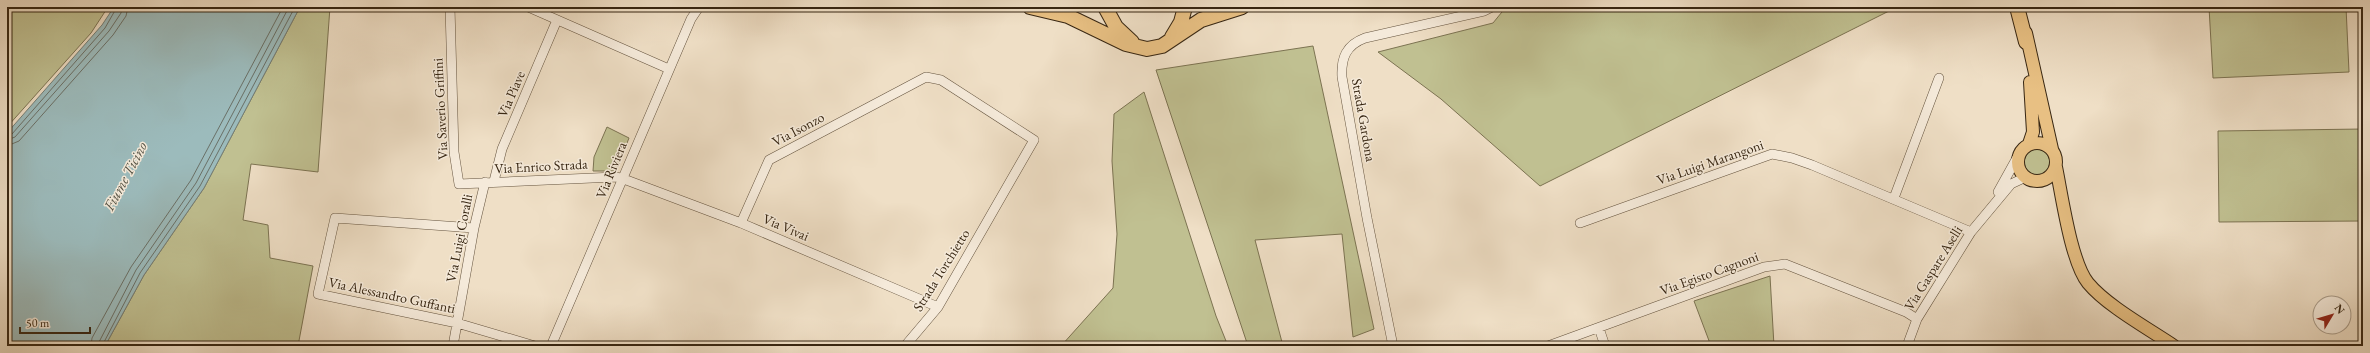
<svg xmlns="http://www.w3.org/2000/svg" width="2370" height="353" font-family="'EB Garamond',serif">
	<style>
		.green { fill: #c0c091; stroke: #7c7352 }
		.water { fill: #9cbbbc; stroke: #747f78 }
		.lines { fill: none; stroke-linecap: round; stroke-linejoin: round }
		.shore { stroke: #6a7067; stroke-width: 1 }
		.minor-casing { stroke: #65543f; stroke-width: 10 }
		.major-casing { stroke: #372612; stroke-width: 14 }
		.highway-casing { stroke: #372612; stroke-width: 16 }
		.minor { stroke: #f5eada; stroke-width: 9 }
		.major { stroke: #e8c083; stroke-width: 12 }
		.highway { stroke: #e8c083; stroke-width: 14 }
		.labels { text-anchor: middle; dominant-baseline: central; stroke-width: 3; stroke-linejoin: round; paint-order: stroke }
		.street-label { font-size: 14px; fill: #372612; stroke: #f5eada }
		.water-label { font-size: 15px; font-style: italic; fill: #555345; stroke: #f5eada }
	</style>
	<rect width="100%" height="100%" fill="#efdfc6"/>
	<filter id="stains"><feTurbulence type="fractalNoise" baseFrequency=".005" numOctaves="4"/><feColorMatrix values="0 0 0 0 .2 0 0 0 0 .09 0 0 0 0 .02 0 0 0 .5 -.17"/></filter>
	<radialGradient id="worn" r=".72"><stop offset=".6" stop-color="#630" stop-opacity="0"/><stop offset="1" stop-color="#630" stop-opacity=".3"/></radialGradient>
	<!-- green -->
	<path class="green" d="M 7,7 L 108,7 L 91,33 L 7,127 Z
		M 300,7 L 330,7 L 318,172 L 251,164 L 243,220 L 268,225 L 270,258 L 313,266 L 298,346 L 105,346 L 144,275 L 204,188 Z
		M 1506,7 L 1897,7 L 1540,186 L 1441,99 L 1378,52 L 1493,23 Z
		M 2209,7 L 2346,7 L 2349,72 L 2213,78 Z
		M 1313,46 L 1374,329 L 1353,337 L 1342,234 L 1255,240 L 1283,346 L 1248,346 L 1156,70 Z
		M 1144,92 L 1216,316 L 1228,346 L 1061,346 L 1113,288 L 1117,234 L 1112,161 L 1114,114 Z
		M 607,127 L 629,138 L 616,171 L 593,171 L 594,157 Z
		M 2363,129 L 2363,221 L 2219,222 L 2218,131 Z
		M2024 162a13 13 0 1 1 26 0a13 13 0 1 1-26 0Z
		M 1770,276 L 1774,346 L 1711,346 L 1694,301 Z"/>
	<!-- water -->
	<path class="water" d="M 114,7 L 300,7 L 204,188 L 144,275 L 105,346 L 7,346 L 7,133 L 102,25 Z"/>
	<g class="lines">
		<!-- shore -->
		<path class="shore" d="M 7,135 L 12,134 L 105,28 L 117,7
			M 7,140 L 15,137 L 109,31 L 121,13 L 122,7
			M 7,146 L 19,141 L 113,35 L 126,16 L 128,7
			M 91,346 L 92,338 L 131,267 L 191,180 L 283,7
			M 97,346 L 136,270 L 196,183 L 289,7
			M 102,346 L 140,273 L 200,186 L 295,7"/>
		<defs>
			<path id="minor" d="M 450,7 L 454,152 L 459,184 L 615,177 L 621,178 L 741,223 L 938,307
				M 528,7 L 669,69
				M 494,181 L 502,149 L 557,20
				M 1998,192 L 2018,156
				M 1894,198 L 1939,78
				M 741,223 L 769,160 L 926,77 L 941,80 L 1034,140 L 938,307 L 905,346
				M 1580,223 L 1772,154 L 1792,158 L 1812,165 L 1971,232
				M 474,228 L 335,218 L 318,294 L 457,323 L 535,346
				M 1599,328 L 1605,346
				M 453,346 L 474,228 L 485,182
				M 551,346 L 691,19 L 699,7
				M 1393,346 L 1367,218 L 1342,77 C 1341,58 1346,45 1365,38 L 1484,11 L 1492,7
				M 1548,346 L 1764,267 L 1785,264 L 1906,312 L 1917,319
				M 1907,346 L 1917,319 L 1971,232 L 2011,184 L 2026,177"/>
			<path id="major" d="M 2026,33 L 2052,149
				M2018 162a19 19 0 1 1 38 0a19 19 0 1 1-38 0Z
				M 2029,144 L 2033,132 L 2030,82
				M 2056,167 C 2062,196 2071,262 2088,283 C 2107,306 2149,329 2174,346"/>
			<path id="highway" d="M 1030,7 L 1068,16 L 1126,44 L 1147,49 L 1162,46 L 1201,20 L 1242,7
				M 1105,7 L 1116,27 L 1132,42
				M 2017,7 L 2026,42
				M 1172,37 L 1181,22 L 1185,7"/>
		</defs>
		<!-- minor casing -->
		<use href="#minor" class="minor-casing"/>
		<!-- major casing -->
		<use href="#major" class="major-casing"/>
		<!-- highway casing -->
		<use href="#highway" class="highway-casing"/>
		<!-- minor -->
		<use href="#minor" class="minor"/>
		<!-- major -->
		<use href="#major" class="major"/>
		<!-- highway -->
		<use href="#highway" class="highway"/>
	</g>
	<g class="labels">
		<!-- street labels -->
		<g class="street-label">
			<text transform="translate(511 94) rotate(-67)">Via Piave</text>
			<text transform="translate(440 109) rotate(-93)">Via Saverio Griffini</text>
			<text transform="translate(1364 120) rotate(80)">Strada Gardona</text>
			<text transform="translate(798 129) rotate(-28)">Via Isonzo</text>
			<text transform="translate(1710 162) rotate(-19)">Via Luigi Marangoni</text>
			<text transform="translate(541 166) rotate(-3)">Via Enrico Strada</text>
			<text transform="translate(611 170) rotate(-68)">Via Riviera</text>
			<text transform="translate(786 227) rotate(23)">Via Vivai</text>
			<text transform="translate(459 238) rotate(-79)">Via Luigi Coralli</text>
			<text transform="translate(1933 268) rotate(-58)">Via Gaspare Aselli</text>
			<text transform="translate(941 270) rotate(-58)">Strada Torchietto</text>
			<text transform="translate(1709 273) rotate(-20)">Via Egisto Cagnoni</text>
			<text transform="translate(392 295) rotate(12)">Via Alessandro Guffanti</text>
		</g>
		<!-- water labels -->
		<g class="water-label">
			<text transform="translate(125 176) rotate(-62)">Fiume Ticino</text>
		</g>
	</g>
	<!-- margin -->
	<rect width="2370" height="353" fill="none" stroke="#efdfc6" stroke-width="24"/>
	<rect x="8" y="8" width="2354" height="337" fill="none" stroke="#372612" stroke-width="2"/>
	<rect x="12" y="12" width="2346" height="329" fill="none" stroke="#372612"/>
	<!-- north arrow -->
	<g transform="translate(2332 315) rotate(52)"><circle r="19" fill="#f5eada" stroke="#a99c8a"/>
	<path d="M0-3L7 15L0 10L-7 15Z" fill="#8f2418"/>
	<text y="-6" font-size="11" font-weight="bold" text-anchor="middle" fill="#372612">N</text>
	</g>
	<!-- scale -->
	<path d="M20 327v6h70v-6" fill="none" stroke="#372612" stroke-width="2"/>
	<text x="26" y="327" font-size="12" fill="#372612" stroke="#f5eada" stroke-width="3" paint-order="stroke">50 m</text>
	<rect width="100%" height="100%" filter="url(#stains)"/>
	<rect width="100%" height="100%" fill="url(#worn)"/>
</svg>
